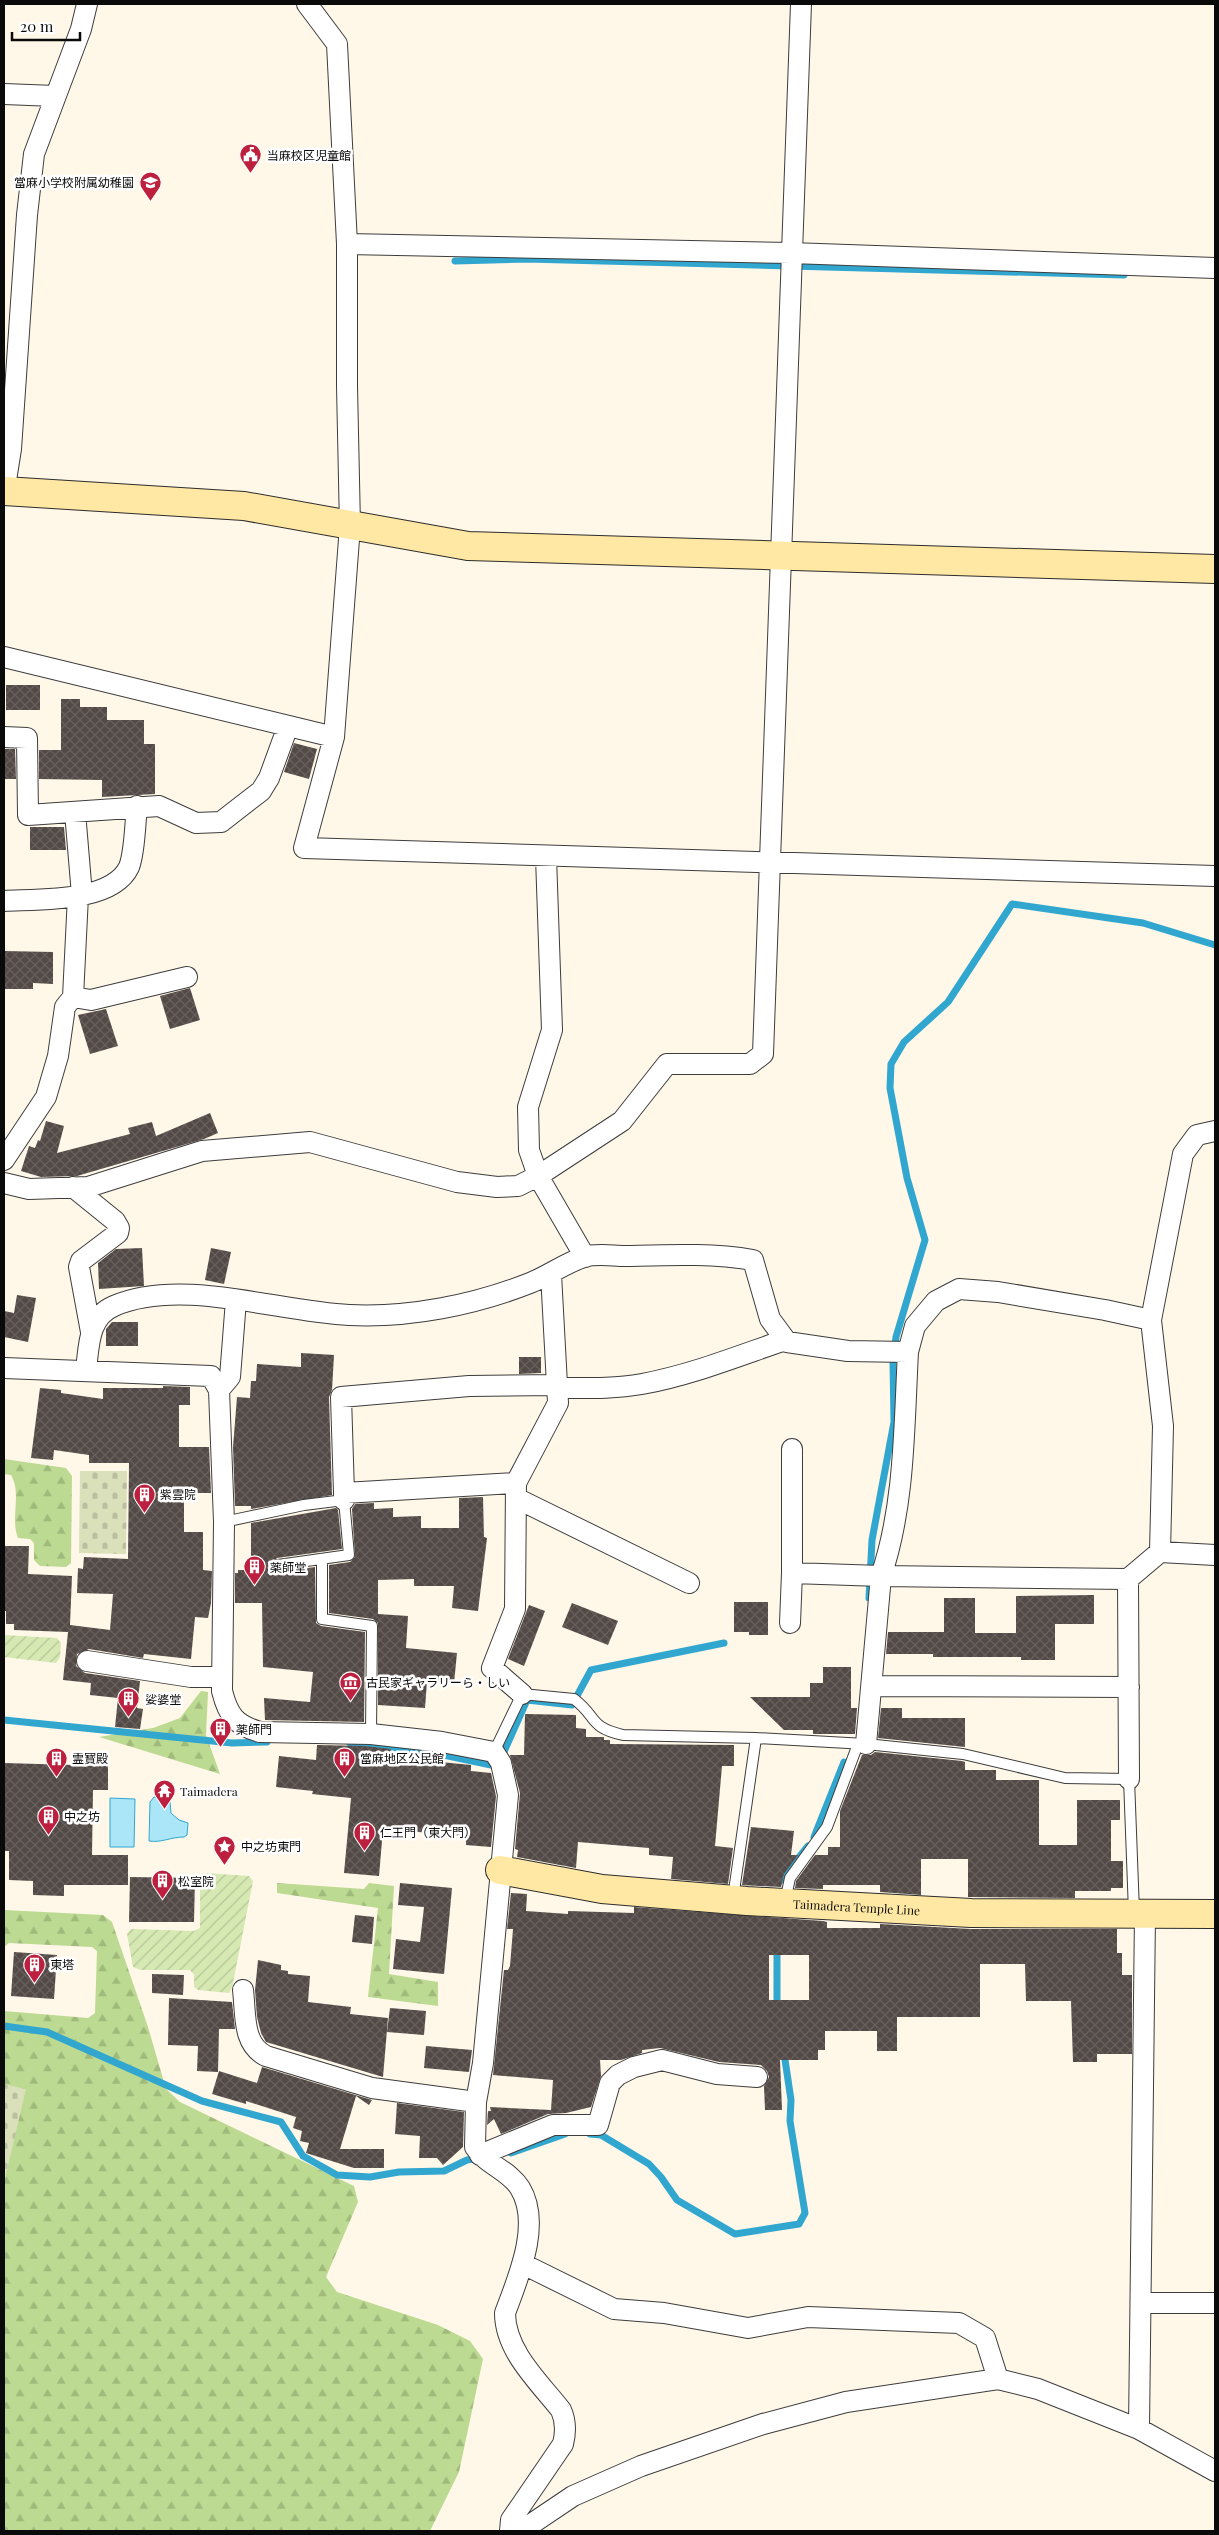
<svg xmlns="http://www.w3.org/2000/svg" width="1219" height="2535" font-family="'Playfair Display','Noto Sans JP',serif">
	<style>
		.forest { fill: url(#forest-firs) }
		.cemetery { fill: url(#cemetery-stones) }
		.garden { fill: url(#garden-furrows) }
		.water { fill: #abe6f8; stroke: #31a7d0 }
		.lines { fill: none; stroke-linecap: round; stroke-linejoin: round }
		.stream { stroke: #31a7d0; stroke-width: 7 }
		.building { fill: url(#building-cross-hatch); fill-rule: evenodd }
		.lane-casing { stroke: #3d3d3d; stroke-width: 12 }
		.street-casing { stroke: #3d3d3d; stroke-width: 22 }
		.secondary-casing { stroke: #2c2c2c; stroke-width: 30 }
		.lane { stroke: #fff; stroke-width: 10 }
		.street { stroke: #fff; stroke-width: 20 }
		.secondary { stroke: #ffe8a3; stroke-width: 28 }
		.labels { text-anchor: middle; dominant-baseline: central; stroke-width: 5; stroke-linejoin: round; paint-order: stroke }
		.poi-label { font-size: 12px; fill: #0a0a0a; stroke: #fff; text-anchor: start }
		.street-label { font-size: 12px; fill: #0a0a0a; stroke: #fff }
	</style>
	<defs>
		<pattern id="forest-firs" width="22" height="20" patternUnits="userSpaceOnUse" patternTransform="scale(1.25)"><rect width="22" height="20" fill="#bcda91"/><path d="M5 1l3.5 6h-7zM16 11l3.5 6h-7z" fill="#a0ba7c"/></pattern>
		<pattern id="cemetery-stones" width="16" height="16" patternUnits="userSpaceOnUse" patternTransform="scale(1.25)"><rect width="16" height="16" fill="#d9e0ba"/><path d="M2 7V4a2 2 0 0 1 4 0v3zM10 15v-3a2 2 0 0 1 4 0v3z" fill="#b9bf9f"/></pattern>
		<pattern id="garden-furrows" width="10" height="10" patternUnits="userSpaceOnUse" patternTransform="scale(1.25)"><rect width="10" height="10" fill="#d6e9b2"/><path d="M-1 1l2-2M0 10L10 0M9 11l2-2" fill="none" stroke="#b6c698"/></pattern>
		<pattern id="building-cross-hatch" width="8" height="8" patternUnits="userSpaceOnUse" patternTransform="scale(1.25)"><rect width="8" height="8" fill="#534a47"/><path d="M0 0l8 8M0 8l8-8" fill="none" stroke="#67605d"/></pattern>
	</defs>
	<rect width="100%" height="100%" fill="#fff7e8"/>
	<!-- forest -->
	<path class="forest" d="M 4,1459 L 66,1468 L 72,1476 L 71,1563 L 66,1567 L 40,1566 L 34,1560 L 34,1543 L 30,1539 L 18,1538 C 10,1518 22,1494 11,1475 L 4,1474 Z
		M 201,1691 L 208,1692 L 206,1735 L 220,1774 L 99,1737 L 153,1728 L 180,1718 Z
		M 277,1883 L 364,1889 L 369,1883 L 394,1886 L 389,1974 L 438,1982 L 438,2006 L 368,1997 L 378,1908 L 277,1893 Z
		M 4,1910 L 103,1915 L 112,1922 L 148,2027 L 166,2089 L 180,2102 L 354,2186 L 358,2202 L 326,2277 L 337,2292 L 438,2325 L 470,2341 L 483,2359 L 459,2472 L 430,2531 L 4,2531 L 4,2011 L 88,2018 L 95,2013 L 97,1951 L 92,1947 L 9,1943 L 4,1947 Z"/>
	<!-- cemetery -->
	<path class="cemetery" d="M 80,1471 L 127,1471 L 126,1554 L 79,1553 Z
		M 4,2084 L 26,2089 L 4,2183 Z"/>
	<!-- garden -->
	<path class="garden" d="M 4,1635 L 57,1638 L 61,1643 L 60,1657 L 56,1663 L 4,1657 Z
		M 204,1873 L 249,1876 L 253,1881 L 232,1988 L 229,1993 L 198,1990 L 194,1987 L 194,1975 L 190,1970 L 141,1970 L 133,1967 L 127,1934 L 131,1929 L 194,1931 L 200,1928 L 200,1875 Z"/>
	<!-- water -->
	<path class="water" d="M 154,1797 L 166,1798 L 170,1802 L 171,1813 L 179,1820 L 188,1823 L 187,1835 L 184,1837 C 171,1837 161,1843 149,1841 L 150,1802 Z
		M 110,1798 L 135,1799 L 134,1847 L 110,1847 Z"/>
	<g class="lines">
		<!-- stream -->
		<path class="stream" d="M 455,261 L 527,259 L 1124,275
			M 869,1598 L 872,1540 L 894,1422 L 893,1363 L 896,1337 L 925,1240 L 907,1178 L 890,1088 L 891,1064 L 904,1042 L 948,1002 L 1012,904 L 1143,923 L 1215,945
			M 4,1720 L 232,1743 L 267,1742
			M 350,1743 L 434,1753 L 491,1765 L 503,1754 L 527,1700 L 572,1705 L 591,1670 L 724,1643
			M 814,1837 L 844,1762
			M 780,1881 L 808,1846
			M 777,1946 L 777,2008
			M 4,2026 L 47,2032 L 202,2101 L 281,2122 L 303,2156 L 337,2175 L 370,2177 L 399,2172 L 444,2171 L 467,2160 L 479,2158
			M 590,2134 L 601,2135 L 649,2164 L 661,2177 L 677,2200 L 735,2234 L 799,2224 L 805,2213 L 790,2121 L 791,2100 L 784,2053
			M 511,2153 L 565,2134"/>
	</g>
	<!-- building -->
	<path class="building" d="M 6,685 L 40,685 L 40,710 L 6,710 Z
		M 61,699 L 80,699 L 80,707 L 107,707 L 107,720 L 144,720 L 144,744 L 155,744 L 155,794 L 102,797 L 102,780 L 39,779 L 39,750 L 61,750 Z
		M 294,743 L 317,749 L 309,779 L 284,772 Z
		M 4,749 L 15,749 L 16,779 L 4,779 Z
		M 30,827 L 64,827 L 66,850 L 30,850 Z
		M 4,951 L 53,952 L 53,984 L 33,983 L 33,989 L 4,989 Z
		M 190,988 L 200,1020 L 170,1029 L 160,996 Z
		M 106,1009 L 118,1046 L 90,1054 L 78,1015 Z
		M 210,1113 L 218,1133 L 204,1139 L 77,1176 L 41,1177 L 21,1171 L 29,1146 L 35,1148 L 38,1140 L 40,1141 L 46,1121 L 64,1126 L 57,1153 L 130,1134 L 128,1128 L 152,1122 L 156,1136 Z
		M 142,1248 L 144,1286 L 99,1289 L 98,1263 L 116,1249 Z
		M 211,1248 L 231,1252 L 224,1284 L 205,1280 Z
		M 17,1295 L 36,1298 L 28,1342 L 4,1337 L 4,1311 L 14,1313 Z
		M 112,1322 L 138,1322 L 138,1346 L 106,1346 L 106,1329 Z
		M 301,1353 L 334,1355 L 332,1390 L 329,1397 L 332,1495 L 251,1509 L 251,1506 L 235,1506 L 233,1447 L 237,1397 L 250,1398 L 251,1381 L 256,1381 L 257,1364 L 301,1367 Z
		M 519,1357 L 541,1357 L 541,1373 L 519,1374 Z
		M 163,1386 L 190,1387 L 190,1405 L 179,1405 L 179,1447 L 209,1447 L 211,1493 L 184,1493 L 184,1532 L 203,1532 L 203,1570 L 212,1571 L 211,1603 L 208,1618 L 195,1617 L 191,1659 L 144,1654 L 143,1658 L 89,1649 L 77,1654 L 76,1666 L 85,1673 L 140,1681 L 137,1708 L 143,1709 L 140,1729 L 115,1727 L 118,1698 L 90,1695 L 91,1683 L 63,1680 L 68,1632 L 14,1630 L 14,1624 L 6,1624 L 6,1611 L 4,1611 L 4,1546 L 29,1546 L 28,1574 L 72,1576 L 70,1625 L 110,1630 L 113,1594 L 77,1593 L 78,1568 L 83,1569 L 84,1557 L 128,1559 L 129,1463 L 89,1463 L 89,1455 L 54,1450 L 53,1460 L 31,1458 L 40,1388 L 61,1390 L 61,1393 L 103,1399 L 103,1388 L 163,1388 Z
		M 483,1497 L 484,1537 L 487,1538 L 478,1611 L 452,1608 L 454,1586 L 414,1586 L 414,1579 L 378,1580 L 378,1614 L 408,1616 L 406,1648 L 457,1653 L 454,1683 L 427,1681 L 425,1708 L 378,1705 L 378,1623 L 373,1619 L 329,1613 L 329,1565 L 350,1562 L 355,1557 L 352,1509 L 355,1504 L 374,1503 L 374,1509 L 393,1508 L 393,1517 L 421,1516 L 421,1528 L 459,1528 L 459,1498 Z
		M 336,1508 L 338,1510 L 342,1549 L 277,1558 L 271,1565 L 273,1570 L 278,1572 L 315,1567 L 316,1623 L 321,1626 L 365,1632 L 364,1722 L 265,1720 L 264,1698 L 310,1702 L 313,1672 L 263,1667 L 262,1603 L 235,1603 L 235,1573 L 238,1573 L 238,1570 L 251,1570 L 251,1523 Z
		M 1094,1595 L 1094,1624 L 1055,1624 L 1055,1660 L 1021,1660 L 1021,1657 L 933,1657 L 933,1654 L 886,1654 L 888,1632 L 944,1632 L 944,1598 L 975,1598 L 975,1633 L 1016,1633 L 1016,1596 Z
		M 734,1602 L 768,1602 L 768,1635 L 749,1635 L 749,1632 L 734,1632 Z
		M 572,1603 L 618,1621 L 608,1645 L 562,1627 Z
		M 529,1605 L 545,1611 L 524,1666 L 508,1659 Z
		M 823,1667 L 851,1667 L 851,1708 L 857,1708 L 855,1734 L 813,1734 L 813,1730 L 784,1730 L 750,1697 L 810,1697 L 810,1683 L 823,1683 Z
		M 881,1708 L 902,1708 L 902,1718 L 965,1718 L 965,1747 L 878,1738 Z
		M 525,1714 L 576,1715 L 576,1728 L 586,1729 L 586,1737 L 604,1737 L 604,1740 L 610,1740 L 610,1744 L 734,1745 L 734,1766 L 722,1766 L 715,1846 L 733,1848 L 728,1884 L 671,1879 L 673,1857 L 649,1855 L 649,1848 L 578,1842 L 576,1868 L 517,1857 L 518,1850 L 515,1849 L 520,1793 L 510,1755 L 524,1755 Z
		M 317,1745 L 365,1746 L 391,1749 L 390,1757 L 471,1765 L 471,1771 L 491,1773 L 496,1796 L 491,1847 L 466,1845 L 466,1836 L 383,1829 L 379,1876 L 344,1873 L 351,1798 L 312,1794 L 313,1791 L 276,1787 L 279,1756 L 316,1760 Z
		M 875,1752 L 962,1761 L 965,1762 L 965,1770 L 996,1770 L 996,1780 L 1039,1780 L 1039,1845 L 1077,1845 L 1077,1800 L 1120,1800 L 1120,1820 L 1111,1820 L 1111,1861 L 1123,1861 L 1123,1888 L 1111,1888 L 1111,1891 L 1075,1891 L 1075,1898 L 968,1897 L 968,1859 L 921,1859 L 921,1895 L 880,1892 L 880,1885 L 823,1885 L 823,1889 L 795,1888 L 796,1881 L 815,1855 L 828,1855 L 828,1847 L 840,1847 L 840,1811 L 862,1755 L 871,1755 Z
		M 4,1763 L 108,1766 L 108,1790 L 93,1790 L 92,1855 L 128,1855 L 128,1885 L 64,1885 L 64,1896 L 33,1895 L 33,1881 L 9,1880 L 9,1851 L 4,1851 Z
		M 751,1827 L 794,1831 L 791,1855 L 798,1855 L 784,1874 L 781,1887 L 742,1885 Z
		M 130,1877 L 195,1878 L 194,1922 L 129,1922 Z
		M 400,1883 L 452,1888 L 444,1974 L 393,1969 L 396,1939 L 420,1942 L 424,1907 L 398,1905 Z
		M 511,1893 L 527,1894 L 526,1911 L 568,1914 L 568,1911 L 634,1913 L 634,1907 L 823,1921 L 827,1922 L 827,1928 L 880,1928 L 880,1924 L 971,1929 L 1117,1929 L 1117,1953 L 1122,1953 L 1122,1975 L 1132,1975 L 1132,2054 L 1097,2054 L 1097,2062 L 1073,2062 L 1071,2001 L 1026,2001 L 1025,1964 L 980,1964 L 980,2017 L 897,2017 L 897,2051 L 877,2051 L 877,2031 L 825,2031 L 825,2050 L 818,2050 L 818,2060 L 780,2060 L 782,2110 L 765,2110 L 764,2086 L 769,2077 L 767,2071 L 761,2065 L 719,2062 L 660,2048 L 642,2050 L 642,2053 L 621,2060 L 600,2060 L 601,2076 L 591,2107 L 566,2113 L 548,2114 L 501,2134 L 494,2119 L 487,2125 L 488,2111 L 491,2111 L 490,2107 L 551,2110 L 553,2080 L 493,2075 L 504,1970 L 508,1970 L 510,1966 L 513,1929 L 507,1929 ZM 769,1955 L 809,1955 L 809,2000 L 769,2000 Z
		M 355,1915 L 374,1917 L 372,1944 L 352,1942 Z
		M 14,1952 L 57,1955 L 54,1999 L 11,1996 Z
		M 258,1960 L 281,1965 L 281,1970 L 288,1971 L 288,1974 L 310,1976 L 308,2002 L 351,2007 L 350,2014 L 388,2018 L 383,2077 L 266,2042 L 261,2033 L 257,2017 L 255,1990 Z
		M 152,1974 L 184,1975 L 183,1995 L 152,1993 Z
		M 169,1998 L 232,2002 L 235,2029 L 219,2029 L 218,2072 L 197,2071 L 198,2046 L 168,2045 Z
		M 390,2008 L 426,2011 L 424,2035 L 387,2032 Z
		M 426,2046 L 472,2050 L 469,2072 L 424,2068 Z
		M 262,2067 L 372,2100 L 369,2105 L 356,2096 L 340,2149 L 384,2149 L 384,2168 L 354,2168 L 306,2153 L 309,2143 L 300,2141 L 302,2131 L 293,2128 L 296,2117 L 246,2101 L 246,2104 L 212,2094 L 219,2071 L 257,2083 Z
		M 397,2103 L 464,2112 L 463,2147 L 443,2165 L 437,2158 L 419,2158 L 420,2136 L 395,2134 Z"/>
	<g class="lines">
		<defs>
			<path id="lane" d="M 224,1522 L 304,1505 L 344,1500 L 349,1555 L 278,1565
				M 322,1559 L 322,1619 L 372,1626 L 371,1734
				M 494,1752 L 522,1694 L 574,1699 C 598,1717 588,1727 623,1735 L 756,1738 L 866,1744 L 963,1754 L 1065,1778 L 1129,1779 L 1134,1912
				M 733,1898 L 756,1738
				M 785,1902 L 790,1878 L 827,1827 L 858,1744"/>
			<path id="street" d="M 307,4 L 337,44 L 347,244 L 347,386 L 350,526 L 334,737 L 304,848 L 1215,876
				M 4,94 L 55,96
				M 347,244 L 791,253 L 1215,268
				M 4,493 L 11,449 L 27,215 L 34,154 L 81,29 L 87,4
				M 4,657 L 334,737
				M 4,737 L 27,738 L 28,815 L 159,806 L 196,823 L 221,822 L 261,791 L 269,778 L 288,726
				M 75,812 L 82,895
				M 546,857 L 552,1030 L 528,1107 L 529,1150 L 538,1176 L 585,1257
				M 4,901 C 38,899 112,903 129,867 C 135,852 135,823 137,806
				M 73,997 L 91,1000 L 187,977
				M 4,1160 L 46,1097 L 58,1056 L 65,1007 L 73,997 L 78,896
				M 4,1183 L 29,1189 L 88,1187 L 202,1151 L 310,1142 L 457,1182 L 497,1187 L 518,1186 L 538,1176 L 622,1121 L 667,1064 L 750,1064 L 763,1054 L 801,4
				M 73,1187 L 115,1221 L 119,1228 L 118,1233 L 81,1261 L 79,1267 L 91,1332
				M 4,1368 L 211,1376 L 219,1390 L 224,1522 L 222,1691 C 228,1715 235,1725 260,1732 L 371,1734 L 442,1742 L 494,1752 L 501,1763 L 508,1795 L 483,2063 L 476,2102 L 475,2147 C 486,2165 509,2170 520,2188 C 542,2224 518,2278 505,2313 C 505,2351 539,2382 561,2410 C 566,2421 566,2432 563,2444 L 511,2520 L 510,2531
				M 86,1370 C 89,1346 88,1317 114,1306 C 182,1277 278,1312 349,1315 C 409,1318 474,1305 530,1283 C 548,1276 565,1263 584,1257 C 596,1253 613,1256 625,1256 C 669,1255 711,1253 753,1260 L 770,1319 L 787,1342 L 848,1351 L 908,1352 L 915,1326 L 936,1301 L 959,1289 L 998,1292 L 1105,1310 L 1151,1320
				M 557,1388 C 585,1388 614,1389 642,1384 C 691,1375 738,1356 785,1340
				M 219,1390 L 230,1377 L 236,1300
				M 792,1449 L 792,1573 L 881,1576 C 905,1505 904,1427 908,1352
				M 344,1493 L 341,1397 L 469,1386 L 557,1385
				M 516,1498 L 689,1583
				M 344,1500 L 344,1493 L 516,1483
				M 1160,1552 L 1163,1426 L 1151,1320 L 1183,1154 L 1197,1135 L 1215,1131
				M 1128,1579 L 1129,1779
				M 790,1623 L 792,1573
				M 87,1661 L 191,1677 L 222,1677
				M 873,1686 L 1129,1687
				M 522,1694 L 492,1668 L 515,1609 L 516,1483 L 558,1403 L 551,1274
				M 866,1744 L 881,1576 L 1128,1579 L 1160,1552 L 1215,1555
				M 243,1990 C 246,2014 242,2044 266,2056 L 372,2088 L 476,2102
				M 480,2155 L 553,2125 L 598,2125 L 610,2083 L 618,2075 L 634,2067 L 662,2060 L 717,2074 L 757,2077
				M 523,2264 L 614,2309 L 664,2313 L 748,2328 L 808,2317 L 959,2323 L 985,2338 L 998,2379
				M 1142,2303 L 1215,2303
				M 1139,2429 L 1145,1914
				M 521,2531 L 573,2496 L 641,2466 L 763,2424 L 846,2402 L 998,2379 L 1038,2389 L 1139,2429 L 1215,2471"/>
			<g id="secondary">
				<path d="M 4,491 L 244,506 L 468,546 L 1215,569"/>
				<path id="s1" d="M 500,1870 L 602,1889 L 747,1901 L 971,1913 L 1215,1914"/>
			</g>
		</defs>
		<!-- lane casing -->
		<use href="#lane" class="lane-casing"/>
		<!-- street casing -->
		<use href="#street" class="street-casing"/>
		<!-- secondary casing -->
		<use href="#secondary" class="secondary-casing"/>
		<!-- lane -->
		<use href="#lane" class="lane"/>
		<!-- street -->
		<use href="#street" class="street"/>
		<!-- secondary -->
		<use href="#secondary" class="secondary"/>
	</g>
	<!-- icons -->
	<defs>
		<symbol id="civic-pin" viewBox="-11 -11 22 30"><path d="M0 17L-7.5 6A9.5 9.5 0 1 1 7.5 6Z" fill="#bd203e" stroke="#fff"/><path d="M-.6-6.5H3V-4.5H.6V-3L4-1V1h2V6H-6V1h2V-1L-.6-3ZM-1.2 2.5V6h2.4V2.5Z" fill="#fff"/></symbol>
		<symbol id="school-pin" viewBox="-11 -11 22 30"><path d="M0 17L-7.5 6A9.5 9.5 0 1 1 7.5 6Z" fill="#bd203e" stroke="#fff"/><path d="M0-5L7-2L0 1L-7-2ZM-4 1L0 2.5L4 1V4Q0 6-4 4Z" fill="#fff"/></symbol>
		<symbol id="building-pin" viewBox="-11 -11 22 30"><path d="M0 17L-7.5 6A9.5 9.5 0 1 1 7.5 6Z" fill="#bd203e" stroke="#fff"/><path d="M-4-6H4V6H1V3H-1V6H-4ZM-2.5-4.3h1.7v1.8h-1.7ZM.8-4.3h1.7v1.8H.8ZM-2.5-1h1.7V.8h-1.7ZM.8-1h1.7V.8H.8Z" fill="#fff"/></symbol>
		<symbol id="museum-pin" viewBox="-11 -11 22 30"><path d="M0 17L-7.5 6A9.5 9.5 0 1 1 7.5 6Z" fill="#bd203e" stroke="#fff"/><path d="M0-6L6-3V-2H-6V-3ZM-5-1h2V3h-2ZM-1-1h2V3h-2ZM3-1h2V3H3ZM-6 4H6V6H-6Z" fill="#fff"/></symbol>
		<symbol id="temple-pin" viewBox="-11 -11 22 30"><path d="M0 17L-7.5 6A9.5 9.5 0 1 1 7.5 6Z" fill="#bd203e" stroke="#fff"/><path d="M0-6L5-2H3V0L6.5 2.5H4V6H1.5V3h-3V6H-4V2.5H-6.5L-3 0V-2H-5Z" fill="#fff"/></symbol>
		<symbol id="sight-pin" viewBox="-11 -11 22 30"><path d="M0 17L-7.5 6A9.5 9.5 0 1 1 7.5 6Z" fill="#bd203e" stroke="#fff"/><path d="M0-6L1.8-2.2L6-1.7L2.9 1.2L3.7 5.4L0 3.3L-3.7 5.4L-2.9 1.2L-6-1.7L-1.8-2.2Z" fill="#fff"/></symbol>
	</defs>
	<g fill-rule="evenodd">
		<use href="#civic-pin" x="238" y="142" width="25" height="34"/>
		<use href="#school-pin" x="138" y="170" width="25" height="34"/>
		<use href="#building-pin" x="132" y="1482" width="25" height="34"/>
		<use href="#building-pin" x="242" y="1554" width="25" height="34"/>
		<use href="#museum-pin" x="338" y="1670" width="25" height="34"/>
		<use href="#building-pin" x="116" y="1686" width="25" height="34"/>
		<use href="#building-pin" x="208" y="1716" width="25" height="34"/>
		<use href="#building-pin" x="44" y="1746" width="25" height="34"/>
		<use href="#building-pin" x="332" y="1746" width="25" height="34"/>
		<use href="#temple-pin" x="152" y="1778" width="25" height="34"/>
		<use href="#building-pin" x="36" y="1804" width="25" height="34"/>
		<use href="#building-pin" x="352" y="1820" width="25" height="34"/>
		<use href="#sight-pin" x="212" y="1834" width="25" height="34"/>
		<use href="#building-pin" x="150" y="1868" width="25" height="34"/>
		<use href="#building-pin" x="22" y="1952" width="25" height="34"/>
	</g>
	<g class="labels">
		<!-- poi labels -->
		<g class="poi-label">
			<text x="267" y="155">当麻校区児童館</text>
			<text x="134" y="182" text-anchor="end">當麻小学校附属幼稚園</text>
			<text x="160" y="1494">紫雲院</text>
			<text x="270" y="1567">薬師堂</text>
			<text x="366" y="1682">古民家ギャラリーら・しい</text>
			<text x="145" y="1699">娑婆堂</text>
			<text x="236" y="1729">薬師門</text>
			<text x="72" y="1758">霊寳殿</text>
			<text x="360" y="1758">當麻地区公民館</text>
			<text x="180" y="1791">Taimadera</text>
			<text x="64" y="1816">中之坊</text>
			<text x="380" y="1832">仁王門（東大門）</text>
			<text x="241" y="1846">中之坊東門</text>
			<text x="178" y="1881">松室院</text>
			<text x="50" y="1964">東塔</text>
		</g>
		<!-- street labels -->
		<g class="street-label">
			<text stroke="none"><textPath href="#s1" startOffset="359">Taimadera Temple Line</textPath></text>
		</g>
	</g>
	<!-- border -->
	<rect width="1219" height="2535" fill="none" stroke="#0a0a0a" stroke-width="10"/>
	<!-- scale -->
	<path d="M12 32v8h68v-8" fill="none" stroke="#0a0a0a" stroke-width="2.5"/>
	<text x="20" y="32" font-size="15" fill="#0a0a0a" stroke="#ffffff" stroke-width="4" paint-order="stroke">20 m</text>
</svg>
